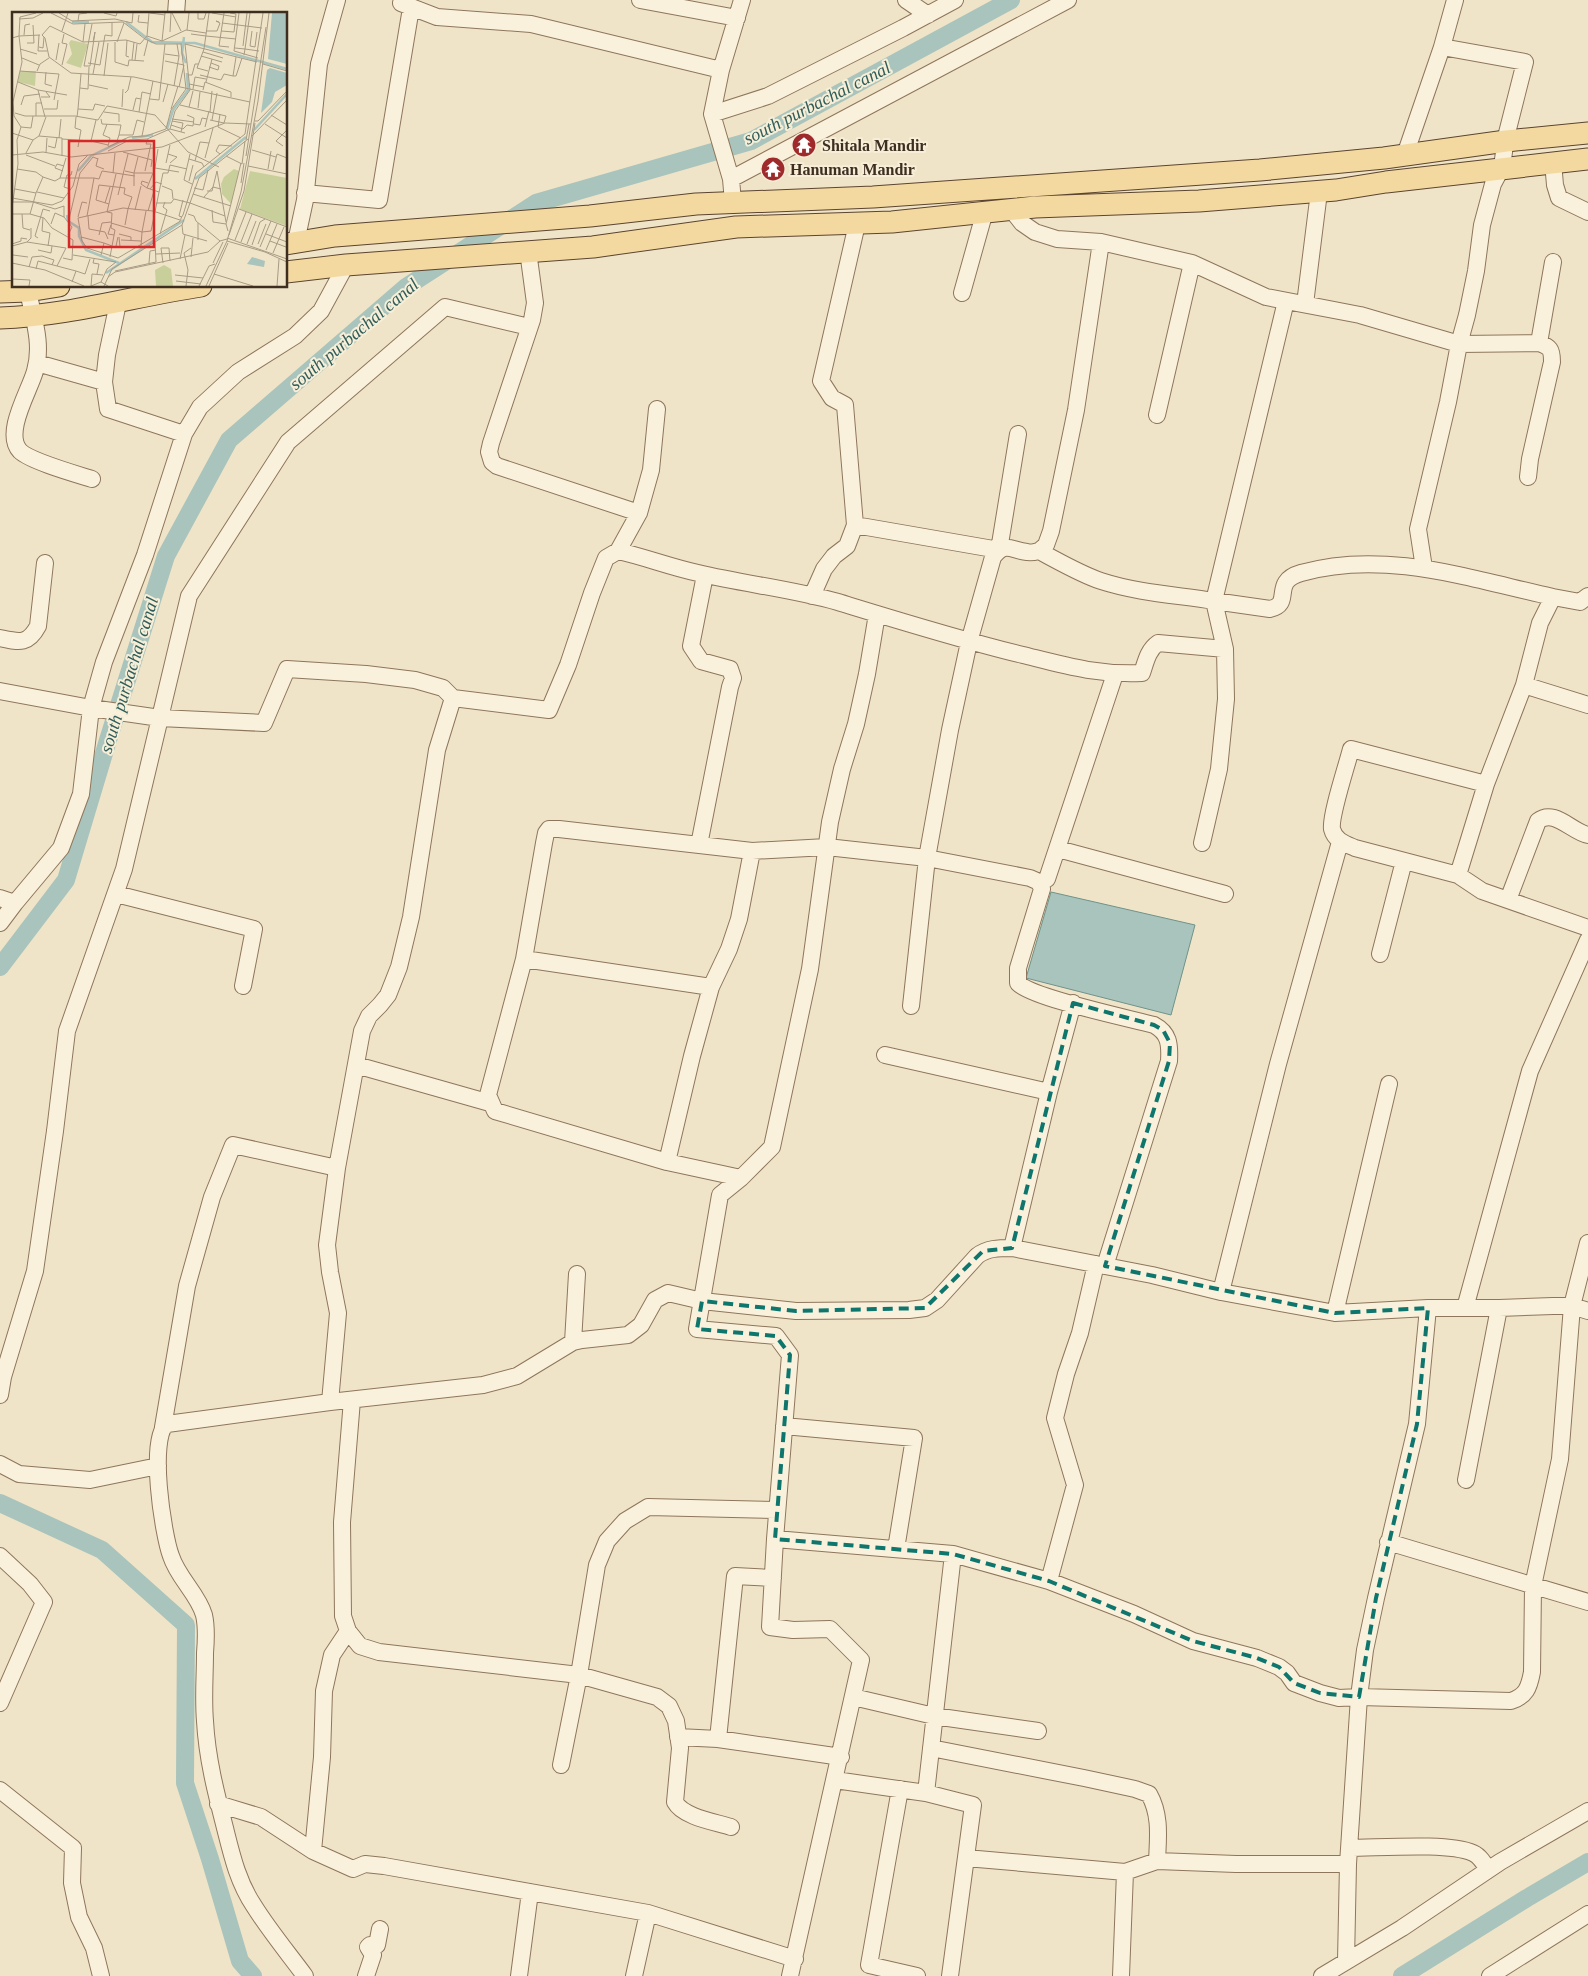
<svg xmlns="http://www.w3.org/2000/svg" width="1588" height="1976" font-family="'Times New Roman',serif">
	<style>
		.water { fill: #a9c4bc; stroke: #6f938a }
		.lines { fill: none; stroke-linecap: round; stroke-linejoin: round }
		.canal { stroke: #a9c4bc; stroke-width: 18 }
		.minor-casing { stroke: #8d765c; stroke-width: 18 }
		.major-casing { stroke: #5b4430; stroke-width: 23 }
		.minor { stroke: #faf1dc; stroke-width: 16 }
		.major { stroke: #f3d9a0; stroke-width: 21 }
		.marked { fill: none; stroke: #0f766e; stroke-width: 4; stroke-dasharray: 10 6; stroke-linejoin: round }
		.labels { text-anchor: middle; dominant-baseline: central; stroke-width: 4; stroke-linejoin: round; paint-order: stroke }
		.poi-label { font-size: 16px; font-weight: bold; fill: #3d2e20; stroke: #f7eed8; text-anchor: start }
		.water-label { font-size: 18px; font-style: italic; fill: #2f5d5a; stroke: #f7eed8 }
		.inset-river { fill: none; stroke: #a9c4bc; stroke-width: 2.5 }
		.inset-road { fill: none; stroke: #a89b85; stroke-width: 1 }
		.view { fill: #d62828; fill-opacity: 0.15; stroke: #d62828; stroke-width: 2.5 }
		.inset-edge { fill: none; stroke: #3d2e20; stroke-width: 2.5 }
	</style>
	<rect width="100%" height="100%" fill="#f0e4c8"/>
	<!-- water -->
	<path class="water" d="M 1051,892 L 1195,925 L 1171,1015 L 1026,978 Z"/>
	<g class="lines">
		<!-- canal -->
		<path class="canal" d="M 0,967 L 66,880 L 108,740 L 166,556 L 229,440 L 406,287 L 536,203 L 751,141 L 1011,0
			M 0,1503 L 102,1550 L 186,1625 L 185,1783 L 210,1859 L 240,1961 L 253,1976
			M 1402,1976 L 1527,1898 L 1588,1862"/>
		<defs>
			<path id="minor" d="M 402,0 L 401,3 L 437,17 L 531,24 L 721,70
				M 640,0 L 737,18
				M 906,0 L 928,15
				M 176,14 L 177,0
				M 712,114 L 721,70 L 742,0
				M 1405,155 L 1442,47
				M 1553,162 L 1555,185 L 1559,198 L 1588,212
				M 731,179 L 1068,0
				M 305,193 L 379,200 L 411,8
				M 733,202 L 731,179 L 712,114 L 768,96 L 903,28 L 955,0
				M 1011,209 L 1022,223 L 1035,232 L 1057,239 L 1101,242 L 1192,263 L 1266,297 L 1360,315 L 1459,344 L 1539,343 C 1550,347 1552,349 1552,362 L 1530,459 L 1528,477
				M 296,242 L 305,200 L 319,64 L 337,0
				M 528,251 L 535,303 L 532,320 L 491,443 L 489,452 L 492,462 L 497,466 L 639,513
				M 28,291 C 33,317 43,344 35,371 C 30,390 3,433 20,451 C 30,461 76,474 92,479
				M 962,293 L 985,211
				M 1286,301 L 1214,601 L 1270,609 C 1294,604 1270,582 1301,573 C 1384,549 1471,579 1553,597
				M 118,303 L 107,355 L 104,382 L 108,409 L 184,434
				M 1305,304 L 1319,192
				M 1539,343 L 1553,262
				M 37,363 L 104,382
				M 1157,415 L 1192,263
				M 855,525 L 999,550 L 1018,434
				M 618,551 L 639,513 L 651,470 L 657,409
				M 1039,551 C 1060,562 1080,574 1101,581 C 1138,593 1177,595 1214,601 L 1225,649 L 1226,699 L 1219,769 L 1202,843
				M 1424,568 L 1418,529 L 1448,402 L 1459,344 L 1467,315 L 1476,271 L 1482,225 L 1493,184 L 1502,167 L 1506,137 L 1525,62 L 1442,47 L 1455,0
				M 812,596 L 824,569 L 834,556 L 847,546 L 855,525 L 845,405 L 832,398 L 821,381 L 857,224
				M 1588,596 L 1580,602 L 1553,597 L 1540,623 L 1524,685 L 1486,784 L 1458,875 L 1482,891 L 1588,928
				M 0,638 C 19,642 28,645 38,626 L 45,563
				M 1524,685 L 1588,705
				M 0,691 L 91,708 L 160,718 L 264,723 L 287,669 L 366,674 L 415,680 L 443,688 L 453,698
				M 699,845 L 730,687 L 733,678 L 730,669 L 701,661 L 691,646 L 705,575
				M 1058,849 L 1225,894
				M 1458,875 L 1355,848 C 1346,844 1335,841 1332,829 C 1330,816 1347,765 1351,749 L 1486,784
				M 1047,879 L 1115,674
				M 116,894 L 254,929 L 243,986
				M 0,898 L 15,903
				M 1508,900 L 1538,821 C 1554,808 1572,832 1588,835
				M 0,923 L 15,903 L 61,848 L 81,794 L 91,708 L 104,662 L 145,555 L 184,434 L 200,407 L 238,372 L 295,336 L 321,311 L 346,265
				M 1380,954 L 1404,861
				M 524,959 L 711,987
				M 911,1006 L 927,858 L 950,730 L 969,642 L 993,557 C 1006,541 1010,550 1027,552 C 1030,553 1035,552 1039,551 L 1046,545 L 1051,531 L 1076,410 L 1101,242
				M 885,1055 L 1049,1092
				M 356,1065 L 490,1103
				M 667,1162 L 692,1056 L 711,987 L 729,949 L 739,919 L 752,851
				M 741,1178 L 667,1162 L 495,1111 L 488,1095 L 524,959 L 544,843 L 546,833 L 549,829 L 559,829 L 752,851 L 827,847 L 927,858 L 1030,878 L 1039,882 L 1042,889 L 1018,968 L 1018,983 C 1032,998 1128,1018 1154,1025 C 1169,1033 1170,1044 1169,1061 L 1105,1266
				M 1012,1248 L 1049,1092 L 1073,1003
				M 1221,1292 L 1278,1064 L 1340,842
				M 1465,1308 L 1530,1071 L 1588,940
				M 1335,1313 L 1389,1084
				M 573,1342 L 577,1274
				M 0,1395 L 3,1377 L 35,1271 L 55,1131 L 67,1031 L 124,869 L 189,596 L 288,442 L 445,307 L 529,327
				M 352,1400 L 342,1522 L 343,1616 L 348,1631 L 360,1646 L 379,1652 L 579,1675 L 657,1697 L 669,1706 L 676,1721 L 680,1748 L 675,1802 C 683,1817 715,1822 731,1827
				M 330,1402 L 338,1313 L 330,1272 L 327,1245 L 337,1168 L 362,1031 L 369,1016 L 380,1005 L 388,995 L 399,967 L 411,917 L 437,750 L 453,698 L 549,710 L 568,665 L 592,593 L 606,558 L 618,551 C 645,557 670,567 698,573 C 744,584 792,589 838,602 C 900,621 961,640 1023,655 C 1067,666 1097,675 1142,673 C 1146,661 1148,650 1158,643 L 1225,649
				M 784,1426 L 914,1438 L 896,1549
				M 163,1427 L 187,1286 L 212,1197 L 233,1145 L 337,1168
				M 0,1464 L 19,1474 L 90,1480 L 158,1466
				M 1466,1480 L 1499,1308
				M 775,1539 L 953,1554 L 1049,1581 L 1134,1614 L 1193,1641 L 1257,1658 L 1279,1667 L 1287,1673 L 1294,1683 L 1320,1693 L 1339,1698 L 1359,1697 L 1365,1650 L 1376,1598 L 1417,1424 L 1428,1308
				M 1388,1542 L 1588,1602
				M 0,1556 L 30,1584 L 44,1602 L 0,1703
				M 773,1578 L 735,1576 L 718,1739 L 841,1757
				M 1049,1581 L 1075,1485 L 1055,1418 L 1066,1374 L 1080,1333 L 1096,1264
				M 853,1697 L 934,1716 L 1038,1731
				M 678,1737 L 718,1739
				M 931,1748 L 1084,1778 L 1135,1789 L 1149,1794 C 1161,1815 1158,1838 1157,1861
				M 561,1765 L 579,1675 L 597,1565 L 607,1541 L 625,1521 L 648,1507 L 777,1510
				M 835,1780 L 926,1793 L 953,1554
				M 900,1789 L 869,1965 L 917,1976
				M 0,1790 L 73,1848 L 72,1883 L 79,1917 L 94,1948 L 101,1976
				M 926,1793 L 973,1805 L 950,1976
				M 218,1804 L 261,1817 L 313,1851 L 353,1869 L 365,1864 L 384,1866 L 648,1913
				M 1349,1848 C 1379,1848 1448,1842 1473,1853 C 1480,1856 1484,1863 1488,1870
				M 313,1851 L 322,1757 L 324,1691 L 332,1655 L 348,1631
				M 966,1858 L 1125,1872 L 1157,1861 L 1236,1864 L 1348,1864
				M 1346,1961 L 1348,1864 L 1359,1697 L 1511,1701 C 1526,1696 1529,1688 1532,1672 L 1533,1586 L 1560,1459 L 1572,1306 L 1588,1243
				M 305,1976 C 288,1953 269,1930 254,1906 C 238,1882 232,1856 225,1828 C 216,1793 207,1758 205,1721 C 203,1698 205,1676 205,1653 C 206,1641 207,1628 204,1615 C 198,1594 178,1578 171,1556 C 163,1535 148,1437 167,1424 L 330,1402 L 483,1385 L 517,1376 L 573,1342 L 582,1340 L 628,1335 L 641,1325 L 655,1300 L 668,1293 L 702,1301 L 796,1311 L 909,1310 L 925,1308 L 937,1300 L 977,1256 C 987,1248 999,1248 1012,1248 L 1152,1275 L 1221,1292 L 1335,1313 L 1428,1308 L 1499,1308 L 1553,1306 L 1572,1306 L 1588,1311
				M 366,1976 L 373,1955 L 368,1947 L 370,1945 L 377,1945 L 380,1929
				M 519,1976 L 530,1892
				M 634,1976 L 648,1913 L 795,1959
				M 790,1976 L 861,1660 L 830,1629 L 793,1630 L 770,1627 L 775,1539 L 790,1355 L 776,1336 L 697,1329 L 720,1195 L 741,1178 L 772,1147 L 810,969 L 830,822 L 842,769 L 856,724 L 867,674 L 877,614
				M 1121,1976 L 1125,1872
				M 1322,1976 L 1402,1928 L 1500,1862 L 1588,1811
				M 1490,1976 L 1588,1914"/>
			<path id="major" d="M 286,244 L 335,236 L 590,216 L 696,204 L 873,197 L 1260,170 L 1384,158 L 1506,141 L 1588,133
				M 286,272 L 346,265 L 593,247 L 736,227 L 892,222 L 1035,207 L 1199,201 L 1336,190 L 1386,182 L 1588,159
				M 0,292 L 28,291 L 59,286
				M 0,318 C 68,316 134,296 201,286"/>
		</defs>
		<!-- minor casing -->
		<use href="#minor" class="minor-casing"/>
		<!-- major casing -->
		<use href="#major" class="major-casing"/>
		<!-- minor -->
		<use href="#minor" class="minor"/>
		<!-- major -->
		<use href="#major" class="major"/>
	</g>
	<!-- marked area -->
	<path class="marked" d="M 1073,1003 L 1154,1025 L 1163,1030 L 1170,1043 L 1169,1061 L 1105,1266 L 1335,1313 L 1428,1308 L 1417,1424 L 1376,1598 L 1359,1697 L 1320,1693 L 1294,1683 L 1279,1667 L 1257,1658 L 1193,1641 L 1049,1581 L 953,1554 L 775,1539 L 790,1355 L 776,1336 L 697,1329 L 702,1301 L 796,1311 L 925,1308 L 983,1251 L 1012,1248 Z"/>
	<!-- icons -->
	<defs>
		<symbol id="temple-disc" viewBox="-11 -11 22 22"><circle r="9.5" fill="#9e2a2b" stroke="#f7eed8"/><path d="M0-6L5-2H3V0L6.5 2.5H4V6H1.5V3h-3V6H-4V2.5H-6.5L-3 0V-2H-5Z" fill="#fff"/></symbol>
	</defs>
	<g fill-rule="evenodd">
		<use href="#temple-disc" x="790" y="131" width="28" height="28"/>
		<use href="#temple-disc" x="759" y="155" width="28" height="28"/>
	</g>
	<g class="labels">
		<!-- poi labels -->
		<g class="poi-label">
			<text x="822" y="145">Shitala Mandir</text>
			<text x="790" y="169">Hanuman Mandir</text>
		</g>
		<!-- water labels -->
		<g class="water-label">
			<text transform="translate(817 103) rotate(-27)">south purbachal canal</text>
			<text transform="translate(354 334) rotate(-40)">south purbachal canal</text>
			<text transform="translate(129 675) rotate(-73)">south purbachal canal</text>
		</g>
	</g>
	<!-- overview -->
	<g transform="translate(12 12)">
		<rect width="275" height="275" fill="#f0e4c8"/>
		<path d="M 59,28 L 76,32 L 69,56 L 54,51 L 60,42 L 57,31 ZM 8,59 L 24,59 L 23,74 L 6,70 ZM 222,157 L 227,159 L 219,192 L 210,182 L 209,172 L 212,165 ZM 238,159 L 275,166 L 275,214 L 228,197 ZM 152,253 L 159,257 L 161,274 L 144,274 L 143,258 Z" fill="#c9cf9b"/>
		<path d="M 260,1 L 275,1 L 275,52 L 256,47 ZM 258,56 L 275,61 L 275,73 L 263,80 L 260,90 L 249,101 L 255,58 ZM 240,245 L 253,249 L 252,255 L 235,252 Z" fill="#a9c4bc"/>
		<path class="inset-river" d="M 60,10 L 77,10M 114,10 L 140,30 L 183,31 L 275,57M 172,25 L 170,41 L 174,51M 155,117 L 161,98 L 176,78 L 175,61M 242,118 L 275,82M 120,126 L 141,123M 66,159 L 79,144 L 114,127M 183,167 L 234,125M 55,203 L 56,209 L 67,216 L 67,224 L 74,238 L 107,251M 94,261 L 172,208"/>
		<path class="inset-road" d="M 39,1 L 61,12 L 111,10 L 133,27M 47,1 L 60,9 L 103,7 L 120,11 L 121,1M 92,1 L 104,4 L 105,1M 138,1 L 153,3M 160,1 L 169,19M 186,1 L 186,7 L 192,7 L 194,1M 200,1 L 224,5M 212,1 L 207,34 L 217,35M 227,1 L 222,39 L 246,46M 238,1 L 233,37 L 247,39M 127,3 L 126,10 L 136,11M 7,7 L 21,6 L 31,1M 66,9 L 67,2 L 75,1M 210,11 L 250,16M 80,12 L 72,54 L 78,54 L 83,20 L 81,30M 175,18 L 177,1M 50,19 L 56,1M 194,19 L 205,19 L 208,11 L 204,9 L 207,10M 209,19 L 222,20 L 224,2 L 218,1M 240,19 L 238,34 L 243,35 L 245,20M 158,20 L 159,1M 179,22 L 194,24M 12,23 L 13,13 L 18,12M 27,23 L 26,39 L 35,39M 30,23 L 33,26 L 37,45 L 59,61 L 122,65 L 238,90M 30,23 L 38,14 L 71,30 L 114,28 L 128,32 L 135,24 L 137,1M 7,24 L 8,5 L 24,1M 7,24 L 28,23M 135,24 L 150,29 L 174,18 L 194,21M 194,24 L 224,27M 0,26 L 7,24 L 10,50 L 1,90 L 2,104 L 9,115 L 5,128 L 6,152 L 0,196M 133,27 L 144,32 L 170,32M 115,28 L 114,44 L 117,45M 150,29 L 153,1M 71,30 L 73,12M 103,30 L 103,50 L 116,54 L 117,48 L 132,49M 105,30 L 112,11M 15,31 L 22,31 L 21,13M 231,34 L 235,1M 27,35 L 31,36 L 32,25M 223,36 L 233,37 L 232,43M 8,37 L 25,42M 191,40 L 211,46M 153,42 L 167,44 L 165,32M 132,44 L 136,28M 189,44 L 210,50M 10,46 L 27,53M 44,48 L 47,31M 120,48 L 122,30M 123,48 L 125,32M 153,49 L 172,53 L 167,75M 76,51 L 88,53 L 93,23 L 100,24 L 100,11M 251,52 L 275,59M 50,53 L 55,32 L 50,31 L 52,22M 197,55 L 206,58 L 207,54 L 199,51M 8,59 L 47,62 L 42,88M 25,59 L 28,52 L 37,46M 196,59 L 185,56 L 192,37 L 197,1M 34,60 L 33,72 L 40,74M 81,62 L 87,30M 176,63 L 180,63 L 183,52 L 186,52M 188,63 L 209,68 L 212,62 L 221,64 L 224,45M 92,64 L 96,31M 221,64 L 224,64 L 230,46M 6,70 L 26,78 L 33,105M 194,70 L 200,47M 177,72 L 192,75M 77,73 L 96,77M 162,74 L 167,44M 68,76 L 76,77 L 77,55M 181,77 L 183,65 L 194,67M 26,78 L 55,83M 191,78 L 193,70 L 219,80 L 219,85M 113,81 L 116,78 L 119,65M 29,85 L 38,85 L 34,80M 138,87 L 147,88 L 153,32M 151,90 L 156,72M 9,93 L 12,84 L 28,82M 168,93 L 214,104 L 212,111 L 198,108M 110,95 L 111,77M 177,95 L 181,79M 186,96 L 188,80M 32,97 L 45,97 L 46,88M 66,97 L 69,62M 159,97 L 166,74M 121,98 L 124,86 L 129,87M 92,100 L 107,102 L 107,110M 127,100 L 130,80 L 139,82M 198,100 L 200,79M 3,101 L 13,104 L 63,104 L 86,108 L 95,94 L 143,103 L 176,140 L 207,155M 208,102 L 206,115 L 229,126M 259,103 L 275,113M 24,104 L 24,91 L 30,91M 64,105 L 63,116 L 69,118 L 66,135M 65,105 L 66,97 L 81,98 L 83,92 L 93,94M 89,107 L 90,112 L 109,113 L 107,123M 160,107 L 182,110M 84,108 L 79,129 L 96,133M 200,108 L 205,81M 160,109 L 171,111 L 169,120M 243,109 L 246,109 L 275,79M 95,112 L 91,123 L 98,126 L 96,134M 182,112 L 188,113 L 190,106 L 195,107M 253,112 L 275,126M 159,113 L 171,117 L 175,113 L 181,114 L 182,106 L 175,103M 9,115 L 19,116 L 21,104M 193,115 L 197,99M 158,117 L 173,121M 0,121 L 21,128M 27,124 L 50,126 L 50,144M 130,124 L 141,69M 240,124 L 275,88M 47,126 L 49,107M 50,127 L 79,129M 234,128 L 237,112M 105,129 L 107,123 L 121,123 L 125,108 L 132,110M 36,134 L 43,136 L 45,126M 271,134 L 264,129 L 275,118M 96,135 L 117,125 L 134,124 L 154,117 L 159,98 L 174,77 L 169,32M 146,137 L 143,156 L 167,160M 240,138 L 264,145M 96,139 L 117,128 L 135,127 L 158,117 L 163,99 L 178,78 L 173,32 L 245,50M 111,140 L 140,148 L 139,155M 14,141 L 21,128 L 27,124 L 34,105M 34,141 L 35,126M 156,142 L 165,145 L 158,151M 178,142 L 172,168 L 180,172M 208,142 L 204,139 L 207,133 L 220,134M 0,143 L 31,140 L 59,145 L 150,135 L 213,111 L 239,112M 14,143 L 43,154M 214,144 L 230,152M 234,144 L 254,15M 126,145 L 122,161 L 140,161M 86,146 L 84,154 L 92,157M 193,146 L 201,116M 177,147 L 190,151 L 192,155M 183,149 L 188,130 L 197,131M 154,151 L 158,133M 230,152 L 233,129M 236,154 L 275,162M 143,156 L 135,176 L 147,180M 5,157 L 24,160 L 31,165M 256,157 L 259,139M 261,158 L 265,142 L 275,146M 51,159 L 43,156 L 45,152 L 52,154M 113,159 L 122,161 L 122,174M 133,159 L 139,132 L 134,132 L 136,127M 205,159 L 214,210M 101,161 L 103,141M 48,166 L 54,146M 177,169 L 181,153M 229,171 L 232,151M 150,174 L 160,178 L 161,187M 135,176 L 129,172 L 130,169 L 136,171M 182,176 L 191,178 L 196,158M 3,177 L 24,181 L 31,165 L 43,169 L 48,166 L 82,166M 58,177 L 52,175 L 55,163 L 59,163 L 60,159M 138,177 L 144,170 L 150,172M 195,179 L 200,179 L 201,175 L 209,177M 25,180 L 52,186M 181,182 L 219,194M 106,183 L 116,142M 192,185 L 201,175 L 205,159M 0,186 L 40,193 L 50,189 L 61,174 L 67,152 L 76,143M 1,190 L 21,190 L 43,197 L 52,194 L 52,205 L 60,215 L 56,223M 93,191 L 98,175M 144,191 L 159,191 L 162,187 L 178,191M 178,191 L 213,204M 97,192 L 84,188 L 87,173 L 113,176 L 112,182 L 120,185 L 116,197M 227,197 L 275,215M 123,198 L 129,174M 200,198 L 201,210 L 214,212M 136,199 L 142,179M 0,202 L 18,202 L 24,181M 10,202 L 11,216 L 18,218M 18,202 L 32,206 L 40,216 L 61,228 L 60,248 L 51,246M 176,202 L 182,204 L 184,209 L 208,229M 75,204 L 82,166 L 87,167 L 90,159 L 123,164M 76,204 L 77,217 L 93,220 L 96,227M 66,205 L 70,190 L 75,191M 170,205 L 167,204 L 171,188M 31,206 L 30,219 L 38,221 L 36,234M 57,207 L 68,161 L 81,145 L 86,147M 168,208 L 141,199 L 111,196 L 66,206 L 70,229 L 75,236 L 106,246 L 167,210 L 168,209 L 169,207 L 169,206 L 171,203 L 184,161 L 233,122 L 251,1M 99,211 L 130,220 L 134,199M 39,212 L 43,201 L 52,205M 99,213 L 96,222 L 102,223M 113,213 L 116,197M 170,213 L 171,222 L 195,229M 19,216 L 19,226 L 15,230 L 54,236 L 45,254M 216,219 L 214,212 L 229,151M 107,222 L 119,225 L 119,228M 148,222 L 155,198 L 151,195 L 153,190M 254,222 L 275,230M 87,223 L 90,211 L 99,210M 217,223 L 232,179 L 243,111M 69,225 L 92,231M 106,225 L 104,234 L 108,235 L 107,225M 26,226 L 23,224 L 31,197 L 38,199M 215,226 L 275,247M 109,228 L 129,229M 186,228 L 186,211M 223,228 L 234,200M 215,229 L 253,240 L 275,250M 258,229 L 274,235M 229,230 L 240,202M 0,232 L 9,229 L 9,226 L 15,227M 235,232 L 244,209M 246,232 L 254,212M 240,233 L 248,210 L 253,207M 0,234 L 15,230M 129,234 L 130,220 L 139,219 L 151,161 L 156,161 L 158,153 L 175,157M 248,235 L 259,209M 26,238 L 39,241 L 40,234M 254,238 L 265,212M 261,241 L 272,215M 144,242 L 168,241M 1,243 L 16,245M 61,243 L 104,250M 89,243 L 92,231 L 100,234M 98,245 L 103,218 L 99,216 L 100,201 L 95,200 L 104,162M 179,245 L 181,226M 82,247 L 81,251 L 87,252 L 85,262M 168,247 L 173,223M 0,251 L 33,258 L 72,274M 137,251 L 138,239 L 144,238M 151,251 L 149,236 L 157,236 L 158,249M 201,251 L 211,230M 17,255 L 20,245 L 30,244 L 42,248 L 40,253M 24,257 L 26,249 L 64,259 L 60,270M 64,259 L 73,262 L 78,247M 103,259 L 144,250 L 143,230M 202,262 L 241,274M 163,263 L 191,266M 96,265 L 103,260 L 196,240 L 208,229 L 215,227M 0,267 L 18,268 L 17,274M 164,269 L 189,272M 89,270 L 95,257 L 104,250M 79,274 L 80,262 L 91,263M 79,274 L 89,270 L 96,274M 92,274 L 100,257 L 170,213 L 187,166 L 236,127M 174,274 L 176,258 L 172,241 L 179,236M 187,274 L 197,254 L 203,252M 194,274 L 215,229 L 229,180 L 246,89 L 257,1M 197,274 L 216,231M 265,274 L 267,247"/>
		<path class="view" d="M 57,129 L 142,129 L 142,235 L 57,235 Z"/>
		<rect width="275" height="275" class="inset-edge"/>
	</g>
</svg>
